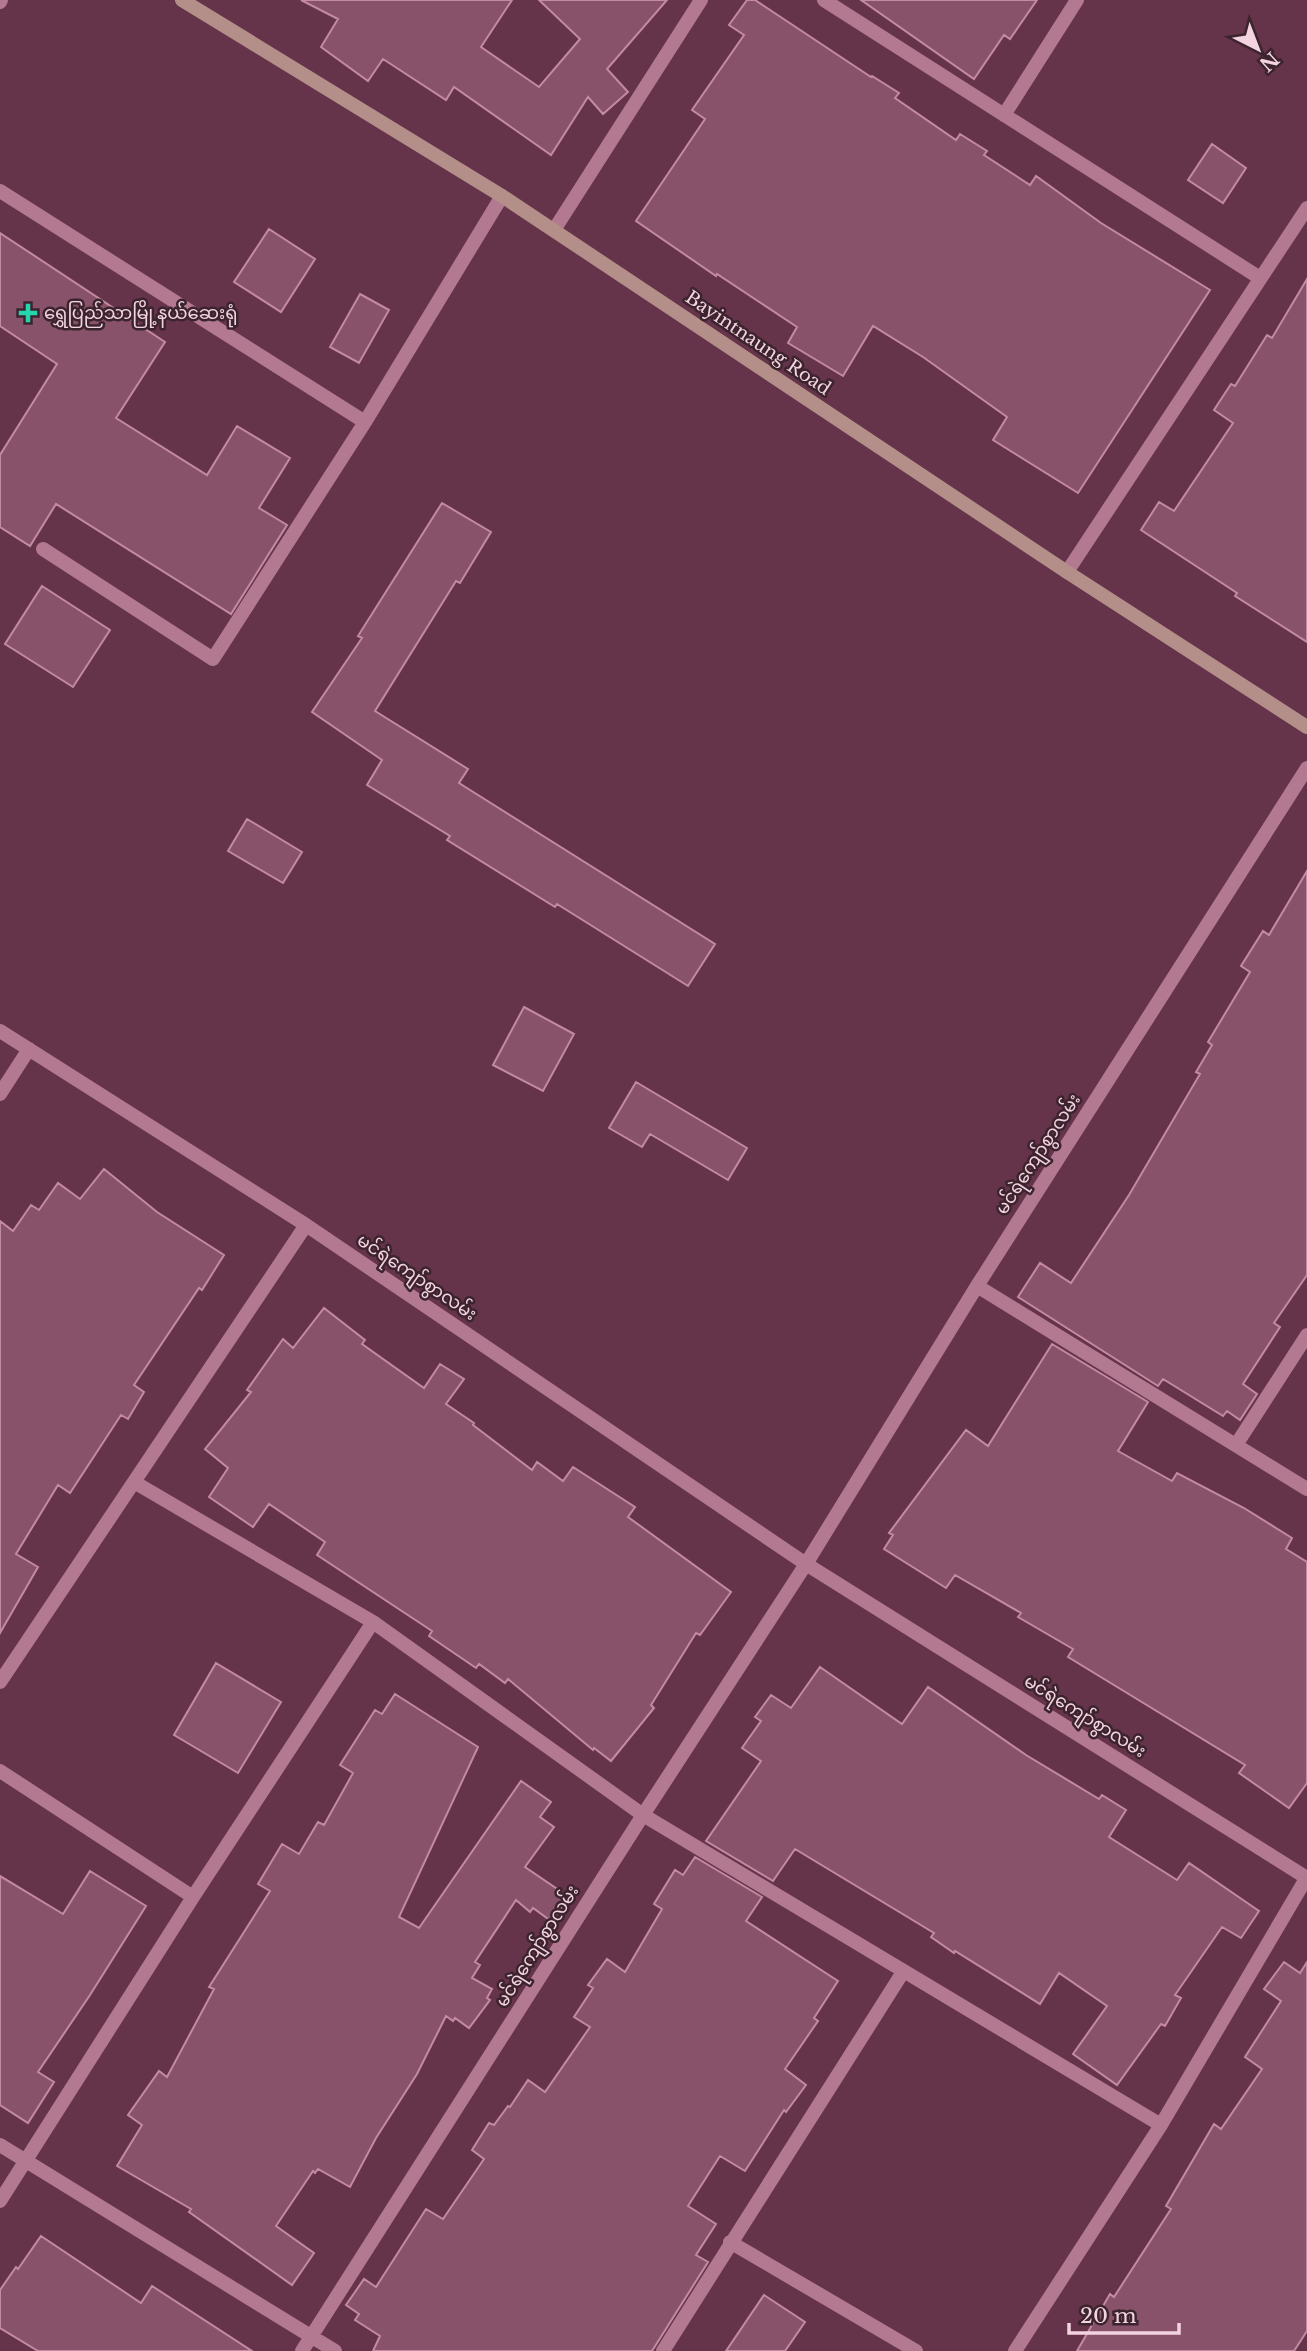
<svg xmlns="http://www.w3.org/2000/svg" width="1307" height="2351" font-family="'Libre Baskerville','Noto Sans Myanmar',serif">
	<style>
		.building { fill: #88536a; stroke: #c48aa2; stroke-width: 2 }
		.lines { fill: none; stroke-linecap: round; stroke-linejoin: round }
		.lane { stroke: #b27991; stroke-width: 14 }
		.street { stroke: #b27991; stroke-width: 14 }
		.secondary { stroke: #b48e89; stroke-width: 14 }
		.poi-dot { fill: #24d5ae; stroke: #3c242e; stroke-width: 2.5 }
		.labels { text-anchor: middle; dominant-baseline: central; stroke-width: 5; stroke-linejoin: round; paint-order: stroke }
		.poi-label { font-size: 18px; fill: #f3d3df; stroke: #3c242e; text-anchor: start }
		.street-label { font-size: 18px; fill: #f3d3df; stroke: #3c242e }
	</style>
	<rect width="100%" height="100%" fill="#65334a"/>
	<!-- building -->
	<path class="building" d="M 301,0 L 512,0 L 481,47 L 539,87 L 580,39 L 539,0 L 667,0 L 607,69 L 628,92 L 603,114 L 588,97 L 551,155 L 454,87 L 446,100 L 383,59 L 368,81 L 321,47 L 338,19 Z
		M 747,0 L 755,0 L 871,77 L 872,76 L 899,93 L 895,98 L 956,140 L 960,134 L 987,151 L 984,155 L 1030,185 L 1036,176 L 1101,223 L 1210,290 L 1078,493 L 993,440 L 1007,417 L 923,357 L 873,326 L 843,376 L 788,343 L 797,327 L 717,274 L 716,276 L 636,221 L 705,119 L 692,110 L 744,35 L 729,25 Z
		M 861,0 L 1037,0 L 1010,39 L 1004,35 L 974,79 Z
		M 1212,144 L 1246,168 L 1223,203 L 1188,180 Z
		M 269,229 L 315,259 L 281,312 L 234,282 Z
		M 0,233 L 165,342 L 116,418 L 207,475 L 237,426 L 290,458 L 259,508 L 287,525 L 231,614 L 56,504 L 30,546 L 0,527 L 0,455 L 57,364 L 0,326 Z
		M 1307,279 L 1307,642 L 1235,596 L 1237,593 L 1141,530 L 1159,502 L 1174,511 L 1233,423 L 1214,410 L 1231,384 L 1235,386 L 1267,335 L 1272,338 Z
		M 360,294 L 389,310 L 359,363 L 330,347 Z
		M 442,503 L 491,532 L 460,583 L 456,581 L 375,711 L 468,769 L 459,783 L 715,944 L 688,986 L 557,904 L 555,907 L 447,840 L 450,836 L 367,785 L 382,760 L 312,712 L 362,638 L 358,636 Z
		M 42,586 L 110,630 L 73,687 L 5,644 Z
		M 247,819 L 302,852 L 283,883 L 228,851 Z
		M 1307,871 L 1307,1275 L 1274,1323 L 1280,1327 L 1243,1384 L 1257,1394 L 1240,1420 L 1227,1411 L 1223,1416 L 1163,1379 L 1158,1386 L 1018,1297 L 1040,1263 L 1071,1283 L 1129,1195 L 1200,1074 L 1196,1072 L 1212,1045 L 1208,1042 L 1250,972 L 1241,966 L 1263,931 L 1269,935 Z
		M 524,1007 L 574,1034 L 543,1091 L 493,1065 Z
		M 636,1082 L 747,1148 L 728,1180 L 650,1134 L 642,1147 L 609,1128 Z
		M 104,1169 L 157,1212 L 224,1255 L 202,1290 L 199,1288 L 134,1385 L 144,1392 L 128,1419 L 121,1415 L 70,1493 L 58,1485 L 16,1554 L 38,1567 L 0,1633 L 0,1221 L 13,1231 L 31,1205 L 39,1210 L 58,1183 L 80,1199 Z
		M 324,1308 L 365,1340 L 362,1344 L 424,1388 L 440,1364 L 464,1379 L 446,1404 L 474,1423 L 473,1425 L 532,1470 L 537,1462 L 563,1481 L 573,1467 L 635,1507 L 628,1517 L 731,1592 L 700,1635 L 696,1633 L 651,1705 L 654,1708 L 611,1761 L 594,1748 L 593,1750 L 508,1679 L 505,1683 L 479,1664 L 476,1668 L 429,1636 L 432,1631 L 317,1555 L 325,1542 L 269,1504 L 253,1527 L 209,1497 L 228,1468 L 205,1449 L 251,1392 L 247,1390 L 283,1339 L 293,1348 Z
		M 1052,1344 L 1148,1402 L 1118,1451 L 1172,1481 L 1177,1473 L 1244,1508 L 1292,1538 L 1286,1549 L 1307,1562 L 1307,1783 L 1289,1808 L 1239,1773 L 1245,1765 L 1068,1657 L 1073,1649 L 1018,1617 L 1021,1613 L 955,1575 L 946,1588 L 884,1549 L 893,1535 L 889,1533 L 966,1430 L 988,1446 Z
		M 216,1663 L 281,1702 L 238,1773 L 174,1735 Z
		M 820,1667 L 902,1724 L 928,1687 L 1026,1755 L 1099,1799 L 1102,1795 L 1126,1810 L 1109,1837 L 1177,1880 L 1189,1863 L 1259,1911 L 1241,1938 L 1222,1927 L 1175,1995 L 1181,1998 L 1165,2026 L 1161,2024 L 1117,2085 L 1073,2054 L 1107,2006 L 1059,1973 L 1040,2004 L 955,1951 L 954,1953 L 931,1937 L 934,1933 L 795,1849 L 773,1881 L 706,1841 L 761,1761 L 742,1748 L 761,1721 L 755,1717 L 771,1695 L 791,1708 Z
		M 395,1694 L 478,1747 L 399,1917 L 419,1928 L 521,1781 L 551,1802 L 540,1817 L 554,1827 L 525,1867 L 569,1897 L 551,1921 L 533,1908 L 530,1912 L 516,1900 L 475,1962 L 480,1965 L 472,1978 L 492,1989 L 487,1998 L 490,2000 L 469,2028 L 455,2018 L 453,2021 L 446,2016 L 417,2074 L 376,2138 L 350,2187 L 318,2169 L 315,2173 L 313,2171 L 276,2226 L 314,2253 L 292,2285 L 189,2212 L 191,2209 L 117,2166 L 142,2125 L 128,2115 L 159,2071 L 167,2077 L 214,1989 L 209,1987 L 270,1891 L 258,1884 L 282,1844 L 299,1854 L 318,1822 L 324,1825 L 353,1773 L 340,1765 L 375,1710 L 382,1714 Z
		M 695,1857 L 762,1897 L 746,1921 L 838,1981 L 814,2018 L 818,2021 L 785,2069 L 806,2085 L 786,2112 L 784,2110 L 745,2171 L 720,2156 L 688,2206 L 716,2224 L 696,2255 L 708,2262 L 652,2351 L 373,2351 L 380,2336 L 355,2320 L 359,2314 L 346,2305 L 364,2279 L 376,2287 L 426,2209 L 443,2219 L 484,2159 L 472,2150 L 489,2123 L 494,2125 L 508,2106 L 510,2107 L 528,2080 L 545,2092 L 590,2027 L 574,2017 L 593,1988 L 588,1985 L 607,1959 L 625,1972 L 662,1909 L 654,1904 L 675,1870 L 683,1875 Z
		M 90,1871 L 146,1906 L 90,1995 L 38,2072 L 54,2082 L 28,2123 L 0,2105 L 0,1876 L 63,1914 Z
		M 1284,1962 L 1300,1973 L 1307,1962 L 1307,2331 L 1294,2351 L 1077,2351 L 1110,2294 L 1114,2297 L 1171,2209 L 1166,2206 L 1214,2124 L 1221,2129 L 1262,2069 L 1245,2057 L 1281,2001 L 1264,1989 Z
		M 41,2236 L 141,2303 L 152,2286 L 252,2351 L 38,2351 L 0,2328 L 0,2290 L 16,2267 L 18,2269 Z
		M 764,2295 L 805,2322 L 785,2351 L 726,2351 Z"/>
	<g class="lines">
		<!-- lane -->
		<path class="lane" d="M 0,2 L 1,0
			M 0,191 L 365,422
			M 43,549 L 213,659 L 365,422 L 502,196"/>
		<!-- street -->
		<path class="street" d="M 824,0 L 1260,278
			M 1004,115 L 1077,0
			M 554,230 L 701,0
			M 1067,572 L 1307,208
			M 0,1031 L 306,1225 L 806,1564 L 1307,1878
			M 0,1094 L 29,1049
			M 977,1286 L 1307,1489
			M 1236,1445 L 1307,1335
			M 134,1482 L 373,1622 L 643,1815 L 1161,2125
			M 0,1682 L 306,1225
			M 0,1771 L 193,1897
			M 0,2145 L 335,2351
			M 0,2201 L 193,1897 L 373,1622
			M 730,2242 L 916,2351
			M 302,2351 L 643,1815 L 806,1564 L 977,1286 L 1307,768
			M 663,2351 L 903,1972
			M 1015,2351 L 1161,2125 L 1307,1877"/>
		<!-- secondary -->
		<path class="secondary" d="M 182,0 L 502,196 L 1067,572 L 1307,727"/>
	</g>
	<!-- markers -->
	<path class="poi-dot" d="M24.5 302.5h7v7h7v7h-7v7h-7v-7h-7v-7h7z"/>
	<g class="labels">
		<!-- poi labels -->
		<g class="poi-label">
			<text x="44" y="313">ရွှေပြည်သာမြို့နယ်ဆေးရုံ</text>
		</g>
		<!-- street labels -->
		<g class="street-label">
			<text transform="translate(758 343) rotate(34)">Bayintnaung Road</text>
			<text transform="translate(1038 1154) rotate(-57)">မင်ရဲကျော်စွာလမ်း</text>
			<text transform="translate(417 1277) rotate(34)">မင်ရဲကျော်စွာလမ်း</text>
			<text transform="translate(1085 1716) rotate(32)">မင်ရဲကျော်စွာလမ်း</text>
			<text transform="translate(537 1946) rotate(-58)">မင်ရဲကျော်စွာလမ်း</text>
		</g>
	</g>
	<!-- north arrow -->
	<g transform="translate(1258 49) rotate(138)" stroke="#3c242e" stroke-width="5" paint-order="stroke">
	<path d="M0-5L12 26L0 18L-12 26Z" fill="#f3d3df"/>
	<text y="-10" font-size="19" font-weight="bold" text-anchor="middle" fill="#f3d3df">N</text>
	</g>
	<!-- scale -->
	<path d="M1069 2323v10h110v-10" fill="none" stroke="#f3d3df" stroke-width="3.5"/>
	<text x="1080" y="2323" font-size="21" fill="#f3d3df" stroke="#3c242e" stroke-width="5" paint-order="stroke">20 m</text>
</svg>
